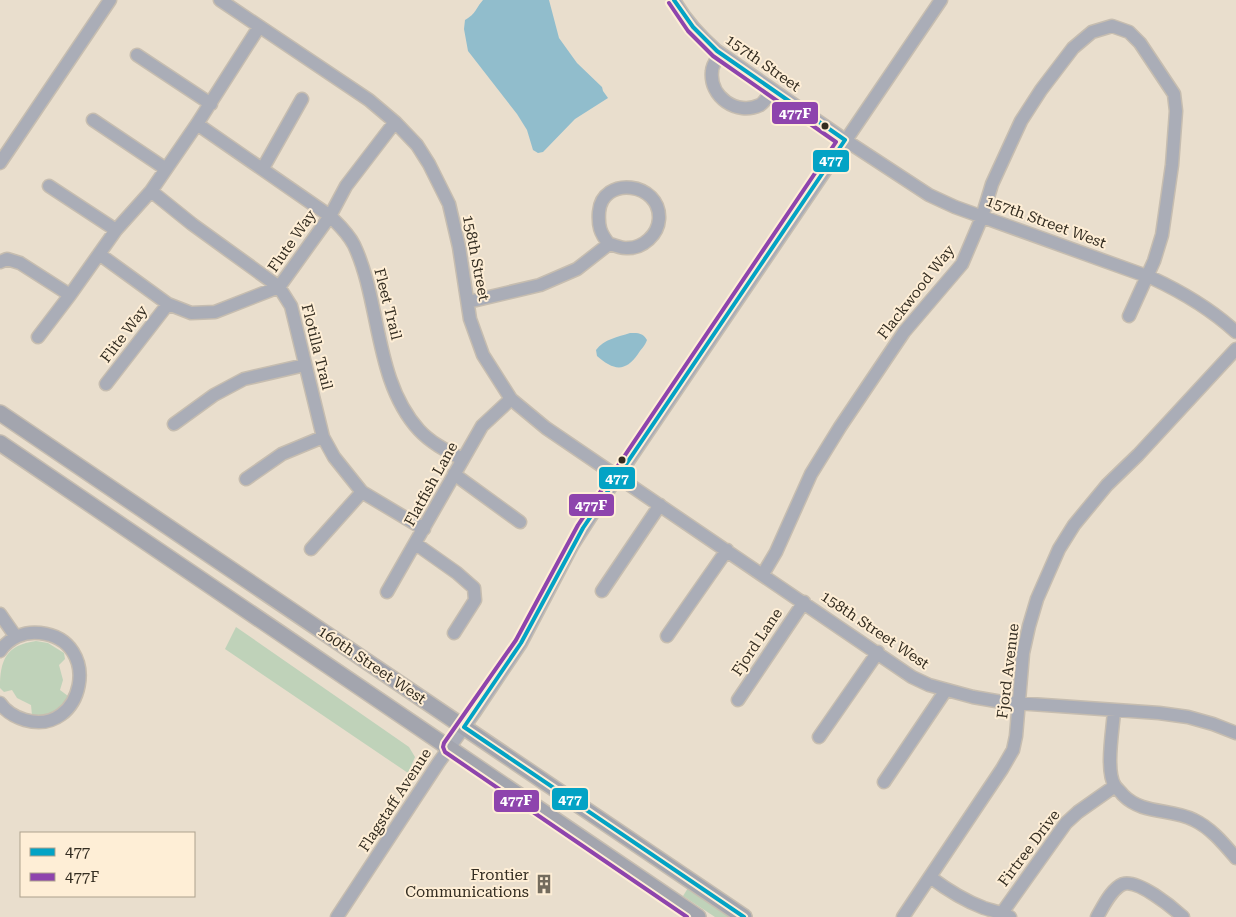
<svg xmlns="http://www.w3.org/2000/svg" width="1236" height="917" font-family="'Roboto Serif',serif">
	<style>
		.green { fill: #bfd2b9 }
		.water { fill: #91bdcc }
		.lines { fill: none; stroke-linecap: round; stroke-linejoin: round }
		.minor-casing { stroke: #c6bdb0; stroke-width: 15 }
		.major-casing { stroke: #c6bdb0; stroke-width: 18 }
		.minor { stroke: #aaadb7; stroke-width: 12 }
		.major { stroke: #a3a5ae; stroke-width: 15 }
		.bus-1-casing { stroke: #feeed6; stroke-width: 8 }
		.bus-2-casing { stroke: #feeed6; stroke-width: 8 }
		.bus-1 { stroke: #03a3c5; stroke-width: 4 }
		.bus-2 { stroke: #8e44ad; stroke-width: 4 }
		.bus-dot { fill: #342d21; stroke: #feeed6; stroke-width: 2 }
		.labels { text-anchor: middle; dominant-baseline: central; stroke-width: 4; stroke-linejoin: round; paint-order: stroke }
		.street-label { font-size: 15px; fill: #342d21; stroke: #feeed6 }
		.poi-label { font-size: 15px; fill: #342d21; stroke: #feeed6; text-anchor: end }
		.line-badge { stroke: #feeed6; stroke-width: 2 }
		.badge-label { font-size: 14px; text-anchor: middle; font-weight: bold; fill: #fff }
	</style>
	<rect width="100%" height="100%" fill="#e9decd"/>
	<!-- green -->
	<path class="green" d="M 236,627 L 409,747 L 415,757 L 408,773 L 225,649 Z
		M 36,641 L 48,643 L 64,653 L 65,659 L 59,665 L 63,680 L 60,690 L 68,696 C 61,710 47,717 32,715 L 31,705 L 17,698 L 12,690 L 4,692 L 0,688 C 0,660 6,645 36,641 Z
		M 688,888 L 730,917 L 715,917 L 683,896 Z"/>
	<!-- water -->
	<path class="water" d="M 483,0 L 549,0 L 559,38 L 577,63 L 602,87 L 603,91 L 608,98 L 575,119 L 543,152 L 538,153 L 533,150 L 527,130 L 517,114 L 468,51 L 464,29 L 465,20 C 477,13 475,9 483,0 Z
		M 630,333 C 639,333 643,333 647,340 C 645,346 641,349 638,354 C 625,373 613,370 597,356 L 596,350 C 604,339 618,337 630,333 Z"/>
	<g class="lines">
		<defs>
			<path id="minor" d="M 220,0 L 369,100 L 395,122 L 417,145 L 429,164 L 449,204 L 459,247 L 470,319 L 483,355 L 511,399 L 546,428 L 912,677 L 929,685 L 973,697 L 1002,702 L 1159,713 L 1188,717 L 1213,724 L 1236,733
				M 674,0 C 685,20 700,36 717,51 L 845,140 L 929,195 L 955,207 L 1152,278 C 1182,292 1212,310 1236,332
				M 720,54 C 717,59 712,65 712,71 C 709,97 737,116 760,105 C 765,102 769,94 772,90
				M 137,55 L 211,104
				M 93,120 L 166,169
				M 197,124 L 330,216 C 339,225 348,233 354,245 C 381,302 374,381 419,430 C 431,443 447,451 462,459
				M 0,163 L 110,0
				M 263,168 L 302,99
				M 49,186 L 116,230
				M 151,191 L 192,224 L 279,287 L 291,306 L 323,437 L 334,457 L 362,492 L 424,529
				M 99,254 L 168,304 L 191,313 L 215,312 L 279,287 L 330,216 L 346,186 L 395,122
				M 0,262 L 7,259 L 20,263 L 70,295
				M 468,302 L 540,285 L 577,269 L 609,244 C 615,245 622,249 628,248 C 643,248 658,235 659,219 C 661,182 602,175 599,212 C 598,226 600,233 609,244
				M 38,337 L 70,295 L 116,230 L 151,191 L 197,124 L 259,27
				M 106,384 L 168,304
				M 174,424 L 214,395 L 244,379 L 305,365
				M 454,474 L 520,522
				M 246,479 L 282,454 L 323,437
				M 416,544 L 457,573 L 474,588 L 475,600 L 454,633
				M 311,549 L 362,492
				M 763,574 L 776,552 L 811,474 L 840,427 L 904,332 L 962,264 L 982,217 L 992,184 L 1021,121 L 1041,90 L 1073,48 L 1092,32 L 1112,26 L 1129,32 L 1140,43 L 1174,94 L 1176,111 L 1172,165 L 1162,235 L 1154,261 L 1129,316
				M 602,591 L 660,505
				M 387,592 L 482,426 L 511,399
				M 0,614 L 16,637
				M 667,636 L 727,550
				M 0,651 C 9,638 24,631 40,633 C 104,640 84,737 25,720 C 15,717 6,712 0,703
				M 738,700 L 804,602
				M 1114,711 C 1113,729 1105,771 1115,786 C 1117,789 1121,792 1123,795 C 1143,815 1170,808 1194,820 C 1211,828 1224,844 1236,858
				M 819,737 L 878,652
				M 884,782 L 946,690
				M 930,877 C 946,889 965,901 984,908 C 993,911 1001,912 1010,917
				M 337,917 L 439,762 L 474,713 L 521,643 L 572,546 L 595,510 L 941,0
				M 903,917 L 1002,769 L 1013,750 L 1016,736 L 1023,653 L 1029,626 L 1037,599 L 1059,549 L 1074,525 L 1107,485 L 1138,455 L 1236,349
				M 999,917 L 1066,823 L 1078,812 L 1115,786
				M 1097,917 C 1103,907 1111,889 1123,884 C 1138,879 1172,907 1183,917"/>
			<path id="major" d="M 0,413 L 744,917
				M 0,443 L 698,917"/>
		</defs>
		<!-- minor casing -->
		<use href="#minor" class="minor-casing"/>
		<!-- major casing -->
		<use href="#major" class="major-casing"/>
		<!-- minor -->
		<use href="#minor" class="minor"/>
		<!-- major -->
		<use href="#major" class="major"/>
		<defs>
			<path id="bus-1" d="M 674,0 L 693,27 L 717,51 L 845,140 L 583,528 L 521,643 L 464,727 L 744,917"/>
			<path id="bus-2" d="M 669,3 L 688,31 L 713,56 L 836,142 L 578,525 L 516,640 L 444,743 L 443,747 L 445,752 L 687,917"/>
		</defs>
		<!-- bus-1 casing -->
		<use href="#bus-1" class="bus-1-casing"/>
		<!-- bus-2 casing -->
		<use href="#bus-2" class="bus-2-casing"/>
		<!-- bus-1 -->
		<use href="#bus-1" class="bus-1"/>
		<!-- bus-2 -->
		<use href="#bus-2" class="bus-2"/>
	</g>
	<!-- icons -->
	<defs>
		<symbol id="building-bare" viewBox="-9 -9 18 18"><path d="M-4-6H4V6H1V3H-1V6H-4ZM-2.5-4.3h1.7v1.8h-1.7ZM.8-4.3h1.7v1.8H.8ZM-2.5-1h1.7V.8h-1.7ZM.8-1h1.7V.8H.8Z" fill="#736b5d" stroke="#feeed6" stroke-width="2.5" paint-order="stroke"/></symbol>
	</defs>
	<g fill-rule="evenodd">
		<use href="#building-bare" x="530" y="870" width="28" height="28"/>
	</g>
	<!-- markers -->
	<g class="bus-dot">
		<circle cx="825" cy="126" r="4.5"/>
		<circle cx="622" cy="460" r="4.5"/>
	</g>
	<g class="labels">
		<!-- street labels -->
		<g class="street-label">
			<text transform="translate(763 63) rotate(35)">157th Street</text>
			<text transform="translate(1046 222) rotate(20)">157th Street West</text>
			<text transform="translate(292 241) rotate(-55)">Flute Way</text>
			<text transform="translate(476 258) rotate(79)">158th Street</text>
			<text transform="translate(916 292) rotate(-52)">Flackwood Way</text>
			<text transform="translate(388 304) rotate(76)">Fleet Trail</text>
			<text transform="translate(124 334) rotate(-53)">Flite Way</text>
			<text transform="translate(317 347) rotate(76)">Flotilla Trail</text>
			<text transform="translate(431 484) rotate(-61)">Flatfish Lane</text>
			<text transform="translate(875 630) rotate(34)">158th Street West</text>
			<text transform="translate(757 642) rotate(-56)">Fjord Lane</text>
			<text transform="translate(372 665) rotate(34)">160th Street West</text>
			<text transform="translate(1008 671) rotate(-83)">Fjord Avenue</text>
			<text transform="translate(395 800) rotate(-57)">Flagstaff Avenue</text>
			<text transform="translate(1029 848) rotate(-53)">Firtree Drive</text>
		</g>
		<!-- poi labels -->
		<g class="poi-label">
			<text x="529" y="875">Frontier<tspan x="529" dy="17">Communications</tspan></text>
		</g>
	</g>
	<g class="line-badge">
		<rect x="771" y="101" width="48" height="24" rx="5" fill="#8e44ad"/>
		<rect x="812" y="149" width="38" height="24" rx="5" fill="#03a3c5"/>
		<rect x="598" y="466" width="38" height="24" rx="5" fill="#03a3c5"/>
		<rect x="568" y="493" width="47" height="24" rx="5" fill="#8e44ad"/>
		<rect x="551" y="787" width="38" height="24" rx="5" fill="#03a3c5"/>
		<rect x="493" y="789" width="47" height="24" rx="5" fill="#8e44ad"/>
	</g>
	<g class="badge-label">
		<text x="795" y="118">477F</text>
		<text x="831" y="165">477</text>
		<text x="617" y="483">477</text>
		<text x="591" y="510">477F</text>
		<text x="570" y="804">477</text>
		<text x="516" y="805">477F</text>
	</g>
	<!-- legend -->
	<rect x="20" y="832" width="175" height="65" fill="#feeed6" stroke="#ada18e"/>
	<rect x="30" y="848" width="25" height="8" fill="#03a3c5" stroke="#ada18e"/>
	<text x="65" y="857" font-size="15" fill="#342d21">477</text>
	<rect x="30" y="873" width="25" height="8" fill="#8e44ad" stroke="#ada18e"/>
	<text x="65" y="882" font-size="15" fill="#342d21">477F</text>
</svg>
